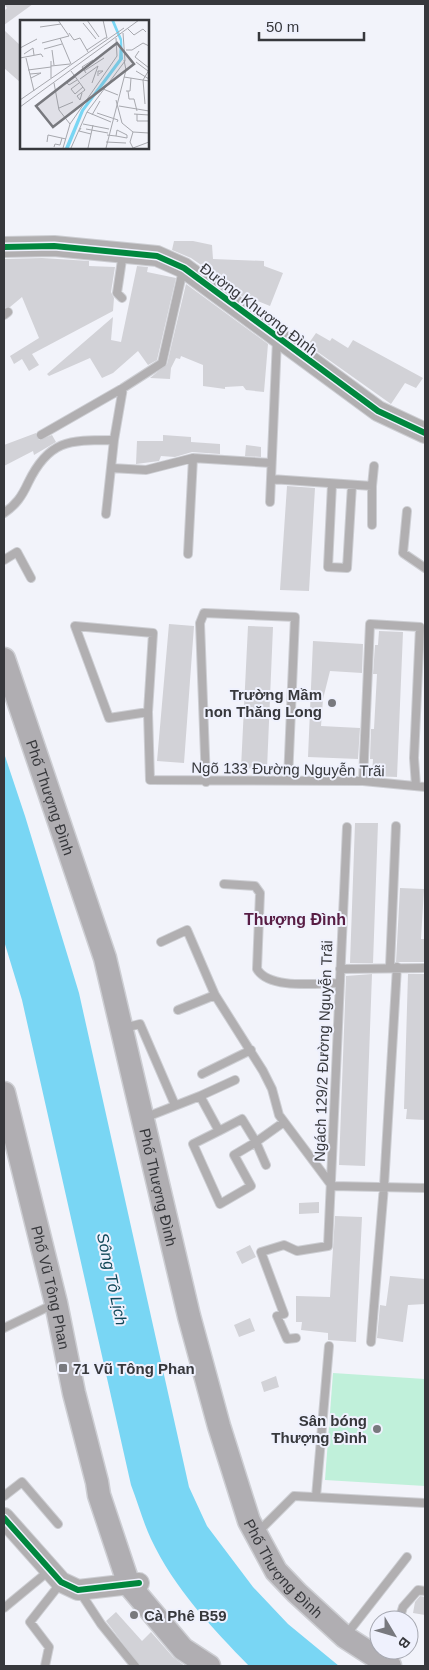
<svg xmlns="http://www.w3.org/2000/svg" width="429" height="1670" font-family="Arial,sans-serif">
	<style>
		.green { fill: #c0f0da }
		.water { fill: #79d6f4 }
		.building { fill: #d2d2d7 }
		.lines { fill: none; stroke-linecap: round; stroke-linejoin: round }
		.service-casing { stroke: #cdced3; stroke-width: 10 }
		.tertiary-casing { stroke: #cdced3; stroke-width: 22 }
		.secondary-casing { stroke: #cdced3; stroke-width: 25 }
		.service { stroke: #b1afb1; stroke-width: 8 }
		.tertiary { stroke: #b1afb1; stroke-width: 20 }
		.secondary { stroke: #b0aeb2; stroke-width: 22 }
		.cycleway-casing { stroke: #eff1fd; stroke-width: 9 }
		.cycleway { stroke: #00873e; stroke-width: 6 }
		.poi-dot { fill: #78797e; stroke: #eff1fd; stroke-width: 2 }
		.labels { text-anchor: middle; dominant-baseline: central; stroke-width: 4; stroke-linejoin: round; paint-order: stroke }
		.street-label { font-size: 15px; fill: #37383c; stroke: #eff1fd }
		.poi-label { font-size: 15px; font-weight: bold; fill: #37383c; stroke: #eff1fd; text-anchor: end }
		.neighbourhood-label { font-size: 16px; font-weight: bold; fill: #581d44; stroke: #eff1fd }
		.water-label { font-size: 16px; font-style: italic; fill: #104859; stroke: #eff1fd }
		.inset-road { fill: none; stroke: #a7a8ae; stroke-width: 1 }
		.view { fill: #78797e; fill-opacity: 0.15; stroke: #78797e; stroke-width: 2.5 }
		.inset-edge { fill: none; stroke: #37383c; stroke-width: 2.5 }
	</style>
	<rect width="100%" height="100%" fill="#f2f3fa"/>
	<!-- green -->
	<path class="green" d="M 333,1373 L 425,1379 L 425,1486 L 325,1480 Z"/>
	<!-- water -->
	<path class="water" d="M 4,753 L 25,816 L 79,993 L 189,1487 L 207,1526 L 253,1587 L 288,1624 L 339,1666 L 249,1666 C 212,1628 174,1588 151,1539 C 143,1522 138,1503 131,1485 L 22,1000 L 4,941 Z"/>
	<!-- building -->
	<path class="building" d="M 4,4 L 33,4 L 4,25 L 4,11 L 7,8 Z
		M 4,30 L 21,46 L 21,83 L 4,68 Z
		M 174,241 L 193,241 L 212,245 L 213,259 L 264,261 L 264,266 L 283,273 L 270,306 L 253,299 L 251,303 L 234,290 L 236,289 L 191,258 L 172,250 Z
		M 42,258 L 89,261 L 89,266 L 115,267 L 111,292 L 114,298 L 113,311 L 32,354 L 39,365 L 29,371 L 22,359 L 14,364 L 10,356 L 39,338 L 22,297 L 10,307 L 4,308 L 4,259 Z
		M 137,266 L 148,267 L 147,272 L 176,278 L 157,360 L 148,365 L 138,351 L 113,373 L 102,378 L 90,358 L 49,376 L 47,374 L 113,317 L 111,340 L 121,342 Z
		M 186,284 L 268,344 L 264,392 L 246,390 L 243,386 L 225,387 L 225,389 L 203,386 L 203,365 L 181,356 L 180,359 L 176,358 L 171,368 L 170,379 L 150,378 L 167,364 Z
		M 316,333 L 330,341 L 332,338 L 348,348 L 353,340 L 423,378 L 416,388 L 405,383 L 391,404 L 298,338 L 309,343 Z
		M 36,433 L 39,440 L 52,435 L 56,442 L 34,455 L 33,451 L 4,466 L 4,445 Z
		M 163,435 L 191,437 L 191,442 L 220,444 L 220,454 L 192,452 L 175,457 L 161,456 L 159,461 L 136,464 L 137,441 L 163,441 Z
		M 246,445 L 261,447 L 261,457 L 245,456 Z
		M 287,486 L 315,488 L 309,591 L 280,590 Z
		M 169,624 L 194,626 L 184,763 L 157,761 Z
		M 248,626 L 273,627 L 267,769 L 241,768 Z
		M 379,631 L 403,632 L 397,777 L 372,776 L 373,759 L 370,759 L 371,729 L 374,729 L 377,674 L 373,674 L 375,645 L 378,645 Z
		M 313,641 L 363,644 L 362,673 L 330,671 L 323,699 L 321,726 L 360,728 L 358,759 L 308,757 Z
		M 355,823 L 378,823 L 373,963 L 350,963 Z
		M 400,888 L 424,889 L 421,939 L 425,939 L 425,962 L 396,962 Z
		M 372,974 L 365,1166 L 339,1165 L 346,976 Z
		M 408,974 L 425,974 L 425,1120 L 406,1119 L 407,1109 L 404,1109 Z
		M 319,1202 L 319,1213 L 299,1214 L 299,1203 Z
		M 335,1216 L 362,1217 L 356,1342 L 328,1340 L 328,1333 L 301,1330 L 302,1322 L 296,1322 L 296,1296 L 330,1297 Z
		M 250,1245 L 256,1257 L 242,1264 L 236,1252 Z
		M 390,1276 L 425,1279 L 425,1304 L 408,1305 L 403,1342 L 377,1338 L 380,1305 L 386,1306 Z
		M 250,1318 L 255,1331 L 239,1337 L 234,1325 Z
		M 276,1376 L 279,1387 L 264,1392 L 261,1382 Z
		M 420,1596 L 425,1597 L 425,1615 L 413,1613 L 415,1602 Z
		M 116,1612 L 142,1641 L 151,1632 L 173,1657 L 185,1666 L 140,1666 L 106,1621 Z"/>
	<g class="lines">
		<defs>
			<path id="service" d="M 122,298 L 117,293 L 123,253
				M 4,315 L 8,312
				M 41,435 L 123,388
				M 111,468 L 146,470 L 193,458
				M 271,479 L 372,486 L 374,466
				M 332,484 L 328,567 L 347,568 L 352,485
				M 270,502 L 277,339
				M 407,511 L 403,553 L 425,568
				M 4,513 C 16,505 22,496 28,483 C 49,439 70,440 114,440
				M 106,514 L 114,440 L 123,388 L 162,363 L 183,270
				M 372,525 L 372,486
				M 188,554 L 193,458 L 271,463
				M 4,560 L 17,552 L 31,578
				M 148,712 L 109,718 L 75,626 L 153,633 L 148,712 L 150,780 L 363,781 L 425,787
				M 363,781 L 370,624 L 420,627 L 414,758 L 416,786
				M 206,782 L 200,623 L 204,613 L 295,617 L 288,780
				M 224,884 L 255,886 L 260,893 L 257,969 C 269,990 318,983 340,983
				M 161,942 L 187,930 L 215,995 L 263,1071 L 272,1089 L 279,1115 L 332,1186
				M 390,966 L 396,826
				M 340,969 L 425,968
				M 178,1010 L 215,995
				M 124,1028 L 140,1024 L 175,1105
				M 202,1074 L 251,1050
				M 200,1096 L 219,1131 L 242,1119 L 256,1142 L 234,1155 L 251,1186 L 220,1204 L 193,1144 L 219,1131
				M 144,1118 L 200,1096 L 235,1080
				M 266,1165 L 256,1142 L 284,1122
				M 332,1186 L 425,1188
				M 4,1328 L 54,1304
				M 296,1338 L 287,1339 L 277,1316 L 284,1314 L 261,1252 L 284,1245 L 297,1251 L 328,1246 L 347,827
				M 371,1342 L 384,1186 L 397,967
				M 4,1496 L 22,1482 L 58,1524
				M 316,1497 L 329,1346
				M 257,1533 L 294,1496 L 425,1503
				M 80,1592 L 101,1624 L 135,1666
				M 4,1608 L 50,1570
				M 399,1620 L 403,1607 L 418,1590 L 425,1591
				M 346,1635 L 407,1557
				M 45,1666 L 49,1647 L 30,1622 L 60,1584"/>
			<path id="tertiary" d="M 4,247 L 54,246 L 157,256 L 184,268 L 378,411 L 425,433
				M 4,1518 L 61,1582 L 78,1590 L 139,1583"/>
			<g id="secondary">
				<path id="s1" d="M 4,659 L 105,958 L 189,1316 L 219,1426 L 249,1521 L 276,1571 L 297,1593 L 345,1637 L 390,1666"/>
				<path id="s2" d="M 4,1093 L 56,1303 L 74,1393 L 97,1482 L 99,1495 L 129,1585 L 183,1649 L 209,1666"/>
			</g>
		</defs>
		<!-- service casing -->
		<use href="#service" class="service-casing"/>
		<!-- tertiary casing -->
		<use href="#tertiary" class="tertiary-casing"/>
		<!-- secondary casing -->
		<use href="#secondary" class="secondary-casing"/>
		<!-- service -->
		<use href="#service" class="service"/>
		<!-- tertiary -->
		<use href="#tertiary" class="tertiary"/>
		<!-- secondary -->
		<use href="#secondary" class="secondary"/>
		<defs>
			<path id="cycleway" d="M 4,247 L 54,246 L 157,256 L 184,268 L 378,411 L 425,433
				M 4,1518 L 61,1582 L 78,1590 L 139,1583"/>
		</defs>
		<!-- cycleway casing -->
		<use href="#cycleway" class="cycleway-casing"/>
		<!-- cycleway -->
		<use href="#cycleway" class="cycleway"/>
	</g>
	<!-- markers -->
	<g class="poi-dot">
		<circle cx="332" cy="703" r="5"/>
		<rect x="58" y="1363" width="10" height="10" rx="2.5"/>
		<circle cx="377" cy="1429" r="5"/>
		<circle cx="134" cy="1615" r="5"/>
	</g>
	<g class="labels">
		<!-- street labels -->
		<g class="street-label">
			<text transform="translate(259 309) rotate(37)">Đường Khương Đình</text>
			<text transform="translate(288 769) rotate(1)">Ngõ 133 Đường Nguyễn Trãi</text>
			<text stroke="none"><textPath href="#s1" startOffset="146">Phố Thượng Đình</textPath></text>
			<text transform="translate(323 1051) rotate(-88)">Ngách 129/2 Đường Nguyễn Trãi</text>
			<text stroke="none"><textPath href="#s1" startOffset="551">Phố Thượng Đình</textPath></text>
			<text stroke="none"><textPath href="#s2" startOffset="200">Phố Vũ Tông Phan</textPath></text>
			<text stroke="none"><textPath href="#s1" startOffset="956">Phố Thượng Đình</textPath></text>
		</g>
		<!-- poi labels -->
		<g class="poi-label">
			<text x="322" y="694">Trường Mầm<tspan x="322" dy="17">non Thăng Long</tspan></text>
			<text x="73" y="1368" text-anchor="start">71 Vũ Tông Phan</text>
			<text x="367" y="1420">Sân bóng<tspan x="367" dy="17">Thượng Đình</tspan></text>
			<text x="144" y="1615" text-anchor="start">Cà Phê B59</text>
		</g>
		<!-- neighbourhood labels -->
		<g class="neighbourhood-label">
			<text x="295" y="919">Thượng Đình</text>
		</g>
		<!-- water labels -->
		<g class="water-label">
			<text transform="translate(112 1279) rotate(78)">Sông Tô Lịch</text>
		</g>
	</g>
	<!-- overview -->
	<g transform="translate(20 20)">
		<rect width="129" height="129" fill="#f2f3fa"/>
		<path d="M 91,0 L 94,0 L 102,19 L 103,39 L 64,91 L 49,128 L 45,128 L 61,90 L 99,39 L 100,21 Z" fill="#79d6f4"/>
		<path class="inset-road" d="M 67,0 L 79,17M 83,0 L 87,18 L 85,18M 63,3 L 76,19M 20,7 L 41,4M 108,9 L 114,15 L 123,9 L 126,12M 49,13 L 54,20 L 60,18 L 68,32M 40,18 L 51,44M 22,23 L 49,16 L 38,0M 0,28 L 17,19M 24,29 L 42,24M 32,30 L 34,45M 67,30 L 85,18M 106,30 L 112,30 L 123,23 L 129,26M 119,31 L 115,37 L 129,48M 4,34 L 13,28 L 14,35M 0,38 L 21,34 L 23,37M 6,38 L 14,71M 31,41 L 31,58M 116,42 L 128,51M 31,46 L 50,44M 8,50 L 31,47M 51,51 L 65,70 L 57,76 L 60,80 L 62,73M 64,51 L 84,38M 116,51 L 129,59M 66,53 L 62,47 L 73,40M 10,54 L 21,53 L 11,58M 78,56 L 78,51 L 83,51 L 79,54M 55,57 L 47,63 L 49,65 L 57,60M 104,57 L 129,61M 60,59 L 78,46M 34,63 L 39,90 L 50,104M 59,63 L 51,69 L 55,74 L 63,67M 72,63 L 78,46M 83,69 L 98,75M 106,71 L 110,71 L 111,58M 108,71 L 109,79 L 114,79 L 117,91M 0,80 L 104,8M 96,80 L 102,103 L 113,112 L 129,113M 125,84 L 123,60 L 129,50M 99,86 L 129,91M 0,87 L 119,0M 39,88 L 53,82M 67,92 L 91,102M 77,93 L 98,100 L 97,102M 114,94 L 129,95M 117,94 L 117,101 L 129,101M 72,95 L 80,81M 63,104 L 89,109M 61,108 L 59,111 L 71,114M 66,109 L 88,113M 87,115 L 96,116 L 107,118 L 107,115 L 97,110 L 96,116M 27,122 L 28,115 L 46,119M 86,122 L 106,123M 34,127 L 35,124 L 40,125 L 42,118M 43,128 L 50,104 L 97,36 L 96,18M 51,128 L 67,92 L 105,41 L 103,13M 68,128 L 73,105M 86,128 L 106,50 L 104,40M 113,128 L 110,122 L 113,112M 113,128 L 129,122"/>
		<path class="view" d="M 97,23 L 114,44 L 33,107 L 16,86 Z"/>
		<rect width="129" height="129" class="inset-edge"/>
	</g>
	<!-- border -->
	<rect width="429" height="1670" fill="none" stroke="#37383c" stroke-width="10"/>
	<!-- north arrow -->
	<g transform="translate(394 1635) rotate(128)"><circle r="24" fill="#eff1fd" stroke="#a5a7b0"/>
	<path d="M0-4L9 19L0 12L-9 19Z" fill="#78797e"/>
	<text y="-8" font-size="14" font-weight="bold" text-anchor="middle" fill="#37383c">B</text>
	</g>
	<!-- scale -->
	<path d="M259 32v8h105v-8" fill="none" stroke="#37383c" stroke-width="2.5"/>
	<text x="266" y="32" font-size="15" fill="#37383c" stroke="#eff1fd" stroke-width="4" paint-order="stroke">50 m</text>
</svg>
